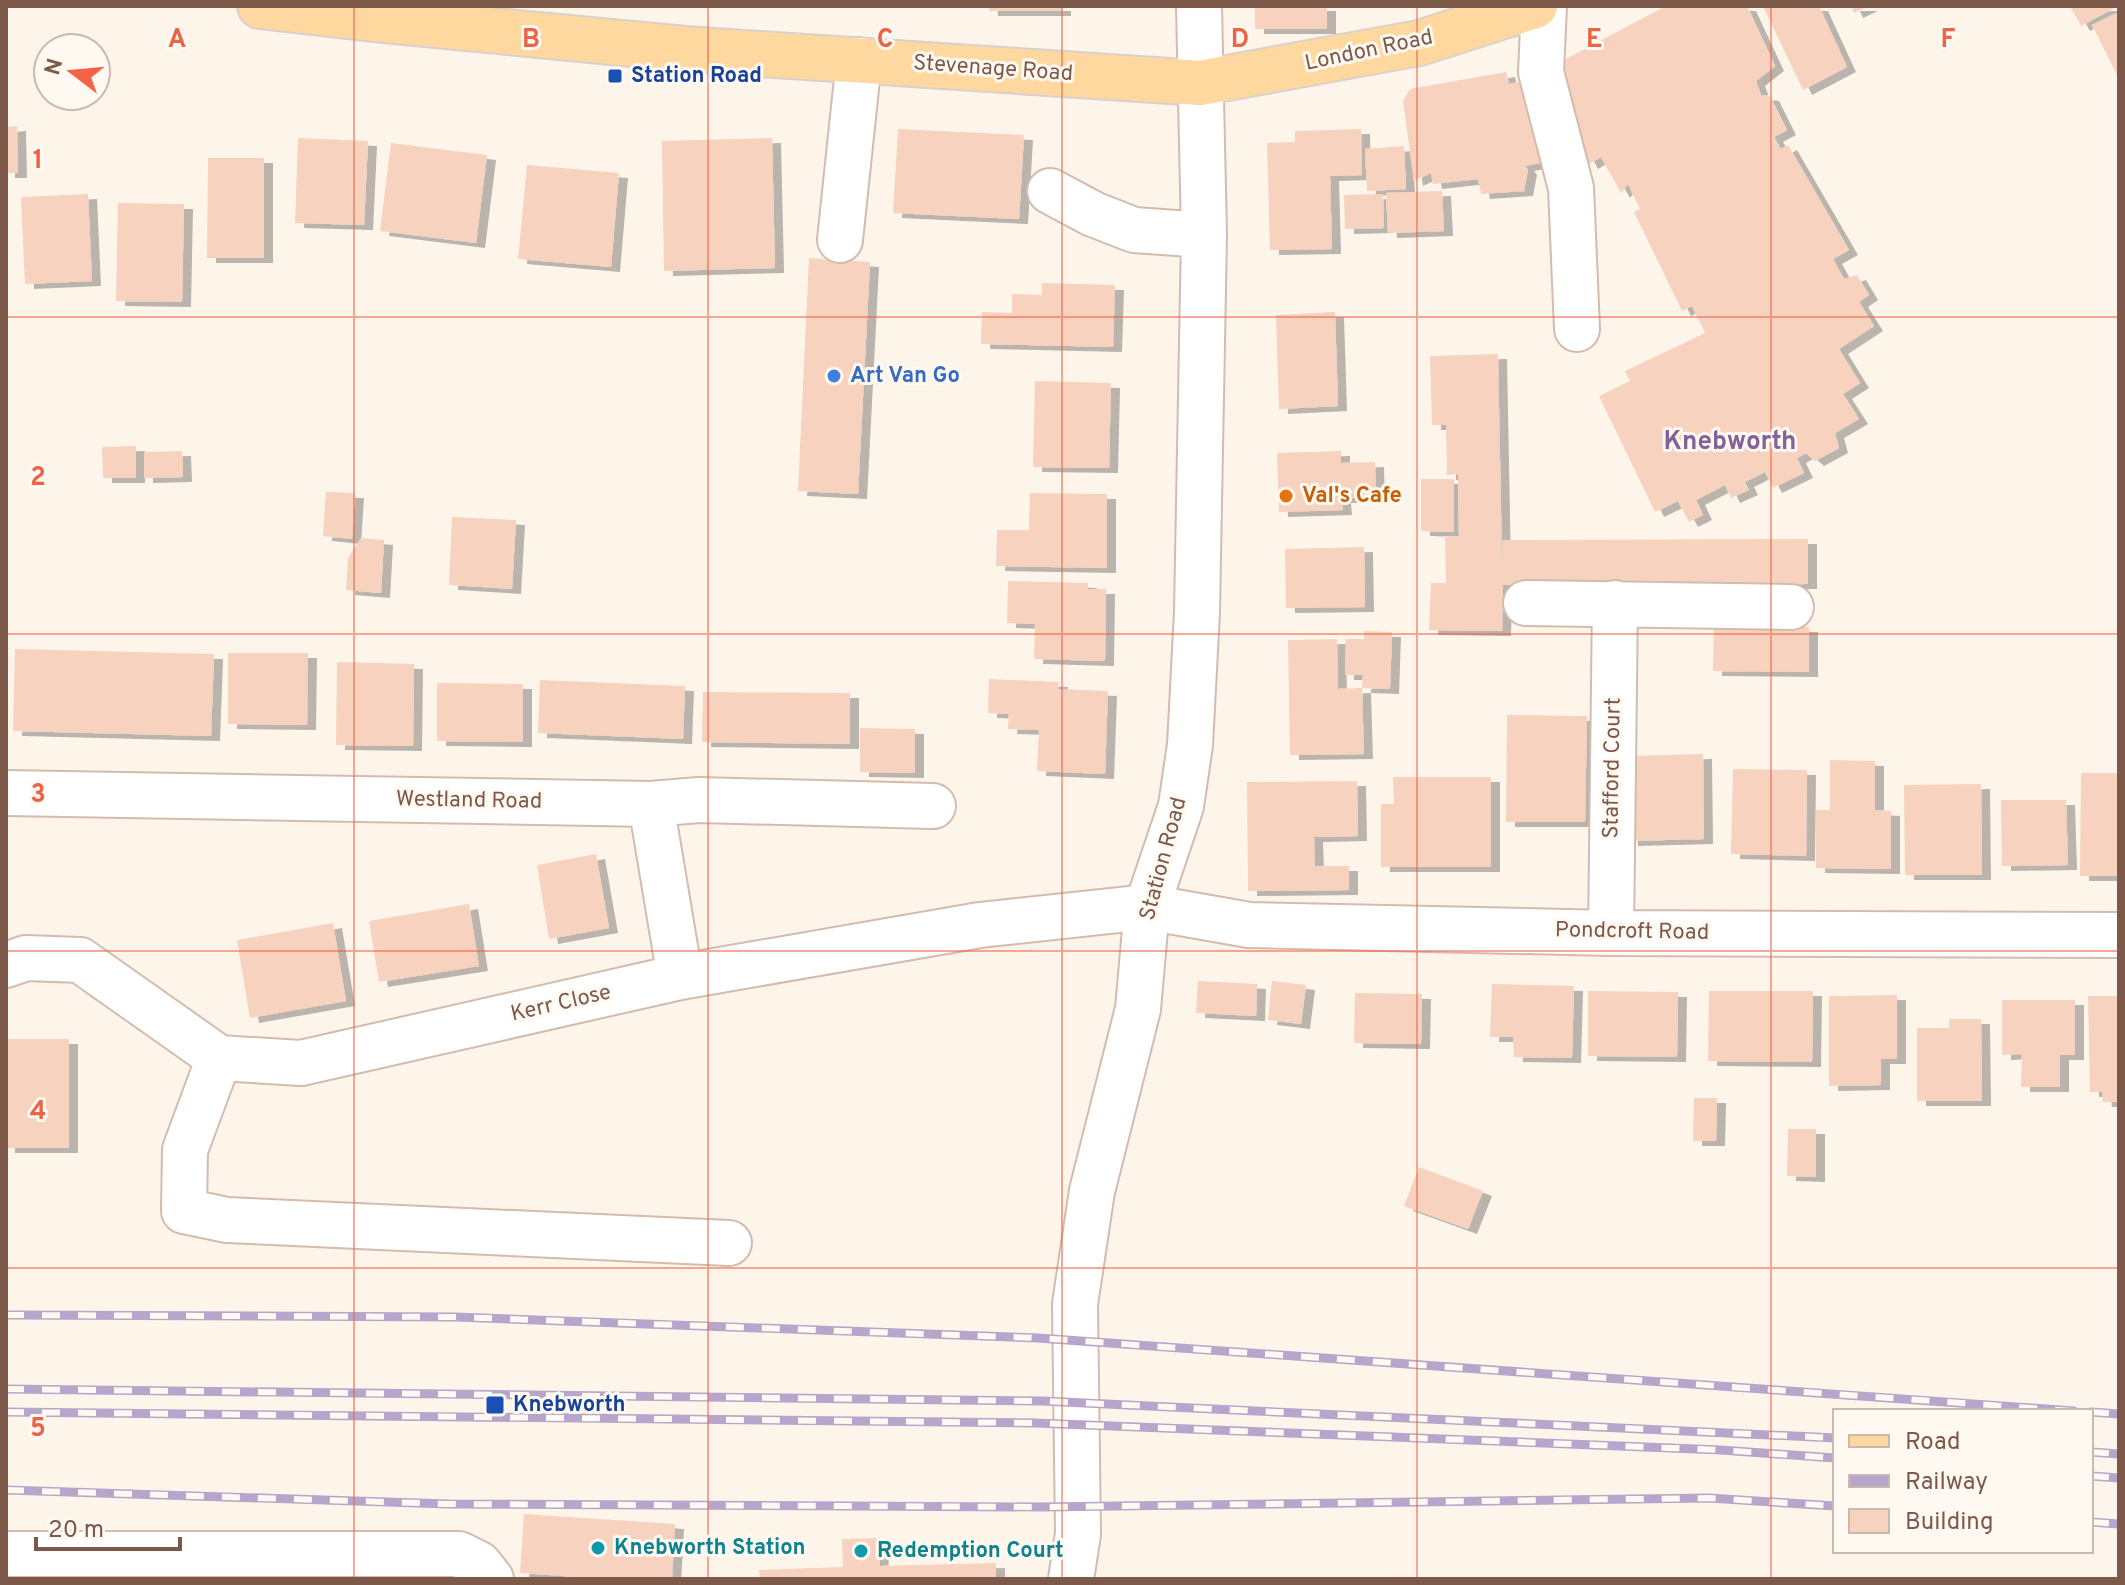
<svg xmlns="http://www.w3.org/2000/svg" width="2125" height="1585" font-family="Overpass,sans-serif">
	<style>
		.building { fill: #f6d2bf; filter: url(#shadow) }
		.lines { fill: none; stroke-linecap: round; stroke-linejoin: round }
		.minor-casing { stroke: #d3bcad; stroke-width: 48 }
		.major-casing { stroke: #dbd1cc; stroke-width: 48 }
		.minor { stroke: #fff; stroke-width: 44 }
		.major { stroke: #ffd8a0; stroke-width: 44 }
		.rail-casing { stroke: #b8a5cb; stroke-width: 9 }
		.rail { stroke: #fff9f2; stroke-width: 6; stroke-dasharray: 18; stroke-linecap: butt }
		.grid { fill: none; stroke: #ec6345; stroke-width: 2; stroke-opacity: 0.55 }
		.transit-dot { fill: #1a4fb4; stroke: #fff9f2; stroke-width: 3 }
		.shop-dot { fill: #3f7fe0; stroke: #fff9f2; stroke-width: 3 }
		.food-dot { fill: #e8710a; stroke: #fff9f2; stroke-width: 3 }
		.culture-dot { fill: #0f9aa8; stroke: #fff9f2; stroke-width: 3 }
		.labels { text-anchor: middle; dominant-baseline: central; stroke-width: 6; stroke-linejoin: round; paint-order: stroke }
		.street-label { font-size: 22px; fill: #7d5949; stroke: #fff9f2 }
		.transit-label { font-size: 22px; font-weight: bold; fill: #164399; stroke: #fff9f2; text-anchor: start }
		.shop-label { font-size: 22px; font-weight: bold; fill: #366cbe; stroke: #fff9f2; text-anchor: start }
		.food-label { font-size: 22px; font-weight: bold; fill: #c56008; stroke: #fff9f2; text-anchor: start }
		.culture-label { font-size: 22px; font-weight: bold; fill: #0d838f; stroke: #fff9f2; text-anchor: start }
		.quarter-label { font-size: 26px; font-weight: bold; fill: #836298; stroke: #fff9f2 }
		.grid-label { font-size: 26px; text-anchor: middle; font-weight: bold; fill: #ec6345; stroke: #fff9f2; stroke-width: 6; stroke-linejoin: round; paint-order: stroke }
	</style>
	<defs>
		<filter id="shadow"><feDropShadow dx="9" dy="5" stdDeviation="0" flood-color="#0004"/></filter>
	</defs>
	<rect width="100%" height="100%" fill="#fef5ea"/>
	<!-- building -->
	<path class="building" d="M 989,6 L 1062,6 L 1062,11 L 989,11 Z
		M 1255,6 L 1327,6 L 1327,29 L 1255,29 Z
		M 1666,6 L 1747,6 L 1775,66 L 1756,81 L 1761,95 L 1770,96 L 1787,130 L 1774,137 L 1781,149 L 1788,145 L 1849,250 L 1833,259 L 1844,279 L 1857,275 L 1869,295 L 1859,302 L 1874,326 L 1839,349 L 1860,383 L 1843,394 L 1859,419 L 1835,433 L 1839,448 L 1815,461 L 1806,453 L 1797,458 L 1804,473 L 1773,488 L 1765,472 L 1745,482 L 1749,490 L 1731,498 L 1725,485 L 1696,500 L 1703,515 L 1689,522 L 1678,501 L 1655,512 L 1599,396 L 1630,381 L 1625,371 L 1705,333 L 1692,306 L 1682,311 L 1634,212 L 1640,209 L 1628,184 L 1621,193 L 1601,157 L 1589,164 L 1584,154 L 1525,166 L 1528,170 L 1524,191 L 1481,194 L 1478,179 L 1433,184 L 1431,173 L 1414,181 L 1403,101 L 1410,89 L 1506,72 L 1509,84 L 1542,77 L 1541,72 Z
		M 1763,6 L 1819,6 L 1847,67 L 1803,90 Z
		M 1851,6 L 1869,6 L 1854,13 Z
		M 2070,6 L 2118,6 L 2081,26 Z
		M 2119,12 L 2119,79 L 2092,25 Z
		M 17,126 L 18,173 L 6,173 L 6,127 Z
		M 898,129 L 1024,135 L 1019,219 L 893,213 Z
		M 1361,129 L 1362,175 L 1330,176 L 1332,249 L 1270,250 L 1267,143 L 1295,142 L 1295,131 Z
		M 298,138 L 368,141 L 364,225 L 295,223 Z
		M 772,138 L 775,268 L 664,271 L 662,141 Z
		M 391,143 L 487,155 L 476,243 L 380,231 Z
		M 1404,146 L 1406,189 L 1367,191 L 1365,149 Z
		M 208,158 L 264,158 L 264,258 L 207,258 Z
		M 527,165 L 619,173 L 611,267 L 518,259 Z
		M 1442,191 L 1444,231 L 1388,233 L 1386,193 Z
		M 88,194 L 92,281 L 25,284 L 21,197 Z
		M 1383,194 L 1384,228 L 1345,229 L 1344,195 Z
		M 118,203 L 184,204 L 182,302 L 116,301 Z
		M 809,258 L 870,262 L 858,494 L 798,491 Z
		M 1042,283 L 1115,285 L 1113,347 L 981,344 L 982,312 L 1012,313 L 1012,294 L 1042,295 Z
		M 1335,312 L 1338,406 L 1279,409 L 1276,315 Z
		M 1498,354 L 1502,563 L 1503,540 L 1808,539 L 1808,584 L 1503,585 L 1502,631 L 1429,630 L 1431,583 L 1446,583 L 1445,537 L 1459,536 L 1458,474 L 1447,475 L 1446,425 L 1432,425 L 1430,356 Z
		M 1035,381 L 1111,383 L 1109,468 L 1033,467 Z
		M 136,446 L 136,478 L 103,478 L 102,447 Z
		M 182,451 L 183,477 L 144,478 L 144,452 Z
		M 1341,451 L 1341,463 L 1375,462 L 1376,497 L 1342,498 L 1343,510 L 1279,512 L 1277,453 Z
		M 1421,479 L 1454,479 L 1454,532 L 1421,531 Z
		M 326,492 L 355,493 L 352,539 L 323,536 Z
		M 1030,493 L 1107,494 L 1107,568 L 996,566 L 997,530 L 1029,530 Z
		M 452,517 L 516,520 L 512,589 L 449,585 Z
		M 361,538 L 384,540 L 381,593 L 346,590 L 348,558 Z
		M 1364,547 L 1365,607 L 1286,608 L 1285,549 Z
		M 1008,581 L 1088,583 L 1088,589 L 1106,589 L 1105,661 L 1034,659 L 1035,624 L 1007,623 Z
		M 1714,626 L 1809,627 L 1809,672 L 1713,671 Z
		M 1364,631 L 1392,632 L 1390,689 L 1362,688 L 1363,675 L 1345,675 L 1346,639 L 1364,639 Z
		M 1337,639 L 1338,689 L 1362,688 L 1364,754 L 1290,755 L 1288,640 Z
		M 15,649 L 214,654 L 211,736 L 13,731 Z
		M 228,653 L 308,653 L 307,725 L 228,724 Z
		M 337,662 L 414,664 L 413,746 L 336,745 Z
		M 989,679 L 1059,682 L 1058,689 L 1108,691 L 1105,774 L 1037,771 L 1039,730 L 1008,729 L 1009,714 L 988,713 Z
		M 540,680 L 685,686 L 683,739 L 538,733 Z
		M 437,683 L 523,684 L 523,742 L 437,741 Z
		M 703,692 L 850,693 L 850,744 L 702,742 Z
		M 1507,715 L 1587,716 L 1585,822 L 1506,822 Z
		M 860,728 L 915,729 L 915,773 L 860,772 Z
		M 1703,754 L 1704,839 L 1629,841 L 1627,756 Z
		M 1830,760 L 1875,761 L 1875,810 L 1891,811 L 1891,869 L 1816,868 L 1816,810 L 1830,810 Z
		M 1733,769 L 1807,770 L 1806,856 L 1731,854 Z
		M 2081,773 L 2119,773 L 2119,876 L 2080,876 Z
		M 1393,777 L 1491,777 L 1491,867 L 1381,867 L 1381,804 L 1394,804 Z
		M 1357,781 L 1358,836 L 1314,837 L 1315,866 L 1349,866 L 1349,890 L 1248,891 L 1247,782 Z
		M 1981,784 L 1982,875 L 1905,875 L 1904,785 Z
		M 2001,800 L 2066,800 L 2068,865 L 2002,866 Z
		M 596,854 L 609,928 L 549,939 L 537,865 Z
		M 469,904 L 479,966 L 379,982 L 369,921 Z
		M 333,923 L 346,1001 L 250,1018 L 237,940 Z
		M 1198,981 L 1257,984 L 1256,1016 L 1196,1013 Z
		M 1272,981 L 1306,985 L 1301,1024 L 1268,1020 Z
		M 1492,984 L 1574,986 L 1572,1058 L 1514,1057 L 1513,1037 L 1490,1037 Z
		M 1588,991 L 1678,992 L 1677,1057 L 1588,1056 Z
		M 1709,991 L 1813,991 L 1812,1062 L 1708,1061 Z
		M 1355,993 L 1422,994 L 1421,1044 L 1354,1043 Z
		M 1897,995 L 1897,1059 L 1881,1059 L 1881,1085 L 1829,1086 L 1829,996 Z
		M 2088,996 L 2119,996 L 2119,1102 L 2103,1102 L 2102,1092 L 2090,1092 Z
		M 2002,1000 L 2075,1000 L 2075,1055 L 2060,1055 L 2060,1087 L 2021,1087 L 2022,1054 L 2002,1055 Z
		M 1949,1019 L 1981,1019 L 1982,1101 L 1917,1101 L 1917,1028 L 1949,1028 Z
		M 6,1039 L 69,1039 L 69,1148 L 6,1148 Z
		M 1694,1098 L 1717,1098 L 1716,1141 L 1693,1141 Z
		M 1788,1129 L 1816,1129 L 1816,1177 L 1787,1176 Z
		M 1419,1167 L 1483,1191 L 1468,1229 L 1404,1206 Z
		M 524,1514 L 675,1524 L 672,1579 L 607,1579 L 520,1573 Z
		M 879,1538 L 880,1566 L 996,1563 L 996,1579 L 760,1579 L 759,1570 L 843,1567 L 842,1539 Z"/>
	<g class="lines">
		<defs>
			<path id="minor" d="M 1544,6 L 1541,72 L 1571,188 L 1577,329
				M 1050,191 L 1093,214 L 1134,230 L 1204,235
				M 840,240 L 859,60
				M 1526,603 L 1791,607
				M 6,793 L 651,804 L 699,800 L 933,806
				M 651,804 L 680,977
				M 1611,933 L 1615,603
				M 6,965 L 26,958 L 80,960 L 219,1058 L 301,1063 L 680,977 L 980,925 L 1147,907 L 1249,925 L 1611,933 L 2119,935
				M 219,1058 L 185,1150 L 184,1211 L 227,1220 L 729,1243
				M 6,1554 L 459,1554 L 479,1564 L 491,1579
				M 1071,1579 L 1078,1534 L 1075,1304 L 1092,1191 L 1138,1009 L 1147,907 L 1181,806 L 1190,745 L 1197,612 L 1204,235 L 1199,6"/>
			<path id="major" d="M 260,6 L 382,20 L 685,49 L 1200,83 L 1419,43 L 1535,6"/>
		</defs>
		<!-- minor casing -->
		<use href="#minor" class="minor-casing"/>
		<!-- major casing -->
		<use href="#major" class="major-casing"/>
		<!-- minor -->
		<use href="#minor" class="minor"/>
		<!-- major -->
		<use href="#major" class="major"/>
		<defs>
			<path id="rail" d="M 6,1315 L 455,1317 L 1038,1338 L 2074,1411
				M 6,1389 L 1042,1401 L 1835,1438
				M 6,1412 L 1035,1423 L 1721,1450 L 1835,1458
				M 2091,1412 L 2119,1414
				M 2091,1452 L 2119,1454
				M 2091,1476 L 2119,1478
				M 6,1490 L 449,1504 L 1041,1507 L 1709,1498 L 1835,1506
				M 2091,1522 L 2119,1524"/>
		</defs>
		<!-- rail casing -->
		<use href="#rail" class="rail-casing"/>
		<!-- rail -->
		<use href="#rail" class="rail"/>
	</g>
	<!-- grid -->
	<path class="grid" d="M 354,6 L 354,1579M 708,6 L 708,1579M 1062,6 L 1062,1579M 1417,6 L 1417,1579M 1771,6 L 1771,1579M 6,317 L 2119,317M 6,634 L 2119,634M 6,951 L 2119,951M 6,1268 L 2119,1268"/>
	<!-- markers -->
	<g class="transit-dot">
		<rect x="607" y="68" width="16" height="16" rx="4"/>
		<rect x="485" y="1395" width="20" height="20" rx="4"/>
	</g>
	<circle class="shop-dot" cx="834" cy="376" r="8"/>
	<circle class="food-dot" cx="1286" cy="496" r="8"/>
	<g class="culture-dot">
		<circle cx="598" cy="1548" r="8"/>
		<circle cx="861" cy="1551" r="8"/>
	</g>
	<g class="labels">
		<!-- street labels -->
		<g class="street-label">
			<text transform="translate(1369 51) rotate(-12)">London Road</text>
			<text transform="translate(993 69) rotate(4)">Stevenage Road</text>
			<text transform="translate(1613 768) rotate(-89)">Stafford Court</text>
			<text transform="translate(469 801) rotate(1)">Westland Road</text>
			<text transform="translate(1164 859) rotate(-75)">Station Road</text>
			<text transform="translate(1632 932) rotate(1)">Pondcroft Road</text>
			<text transform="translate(561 1004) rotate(-13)">Kerr Close</text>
		</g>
		<!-- transit labels -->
		<g class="transit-label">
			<text x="631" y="76">Station Road</text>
			<text x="513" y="1405">Knebworth</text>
		</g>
		<!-- shop labels -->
		<g class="shop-label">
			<text x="850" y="376">Art Van Go</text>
		</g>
		<!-- food labels -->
		<g class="food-label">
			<text x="1302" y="496">Val's Cafe</text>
		</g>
		<!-- culture labels -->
		<g class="culture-label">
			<text x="614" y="1548">Knebworth Station</text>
			<text x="877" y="1551">Redemption Court</text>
		</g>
		<!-- quarter labels -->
		<g class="quarter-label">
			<text x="1730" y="442">Knebworth</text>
		</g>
	</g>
	<g class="grid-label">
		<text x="177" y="47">A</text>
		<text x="531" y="47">B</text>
		<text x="885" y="47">C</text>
		<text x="1240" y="47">D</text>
		<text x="1594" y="47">E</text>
		<text x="1948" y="47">F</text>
		<text x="38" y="168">1</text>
		<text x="38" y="485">2</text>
		<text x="38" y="802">3</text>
		<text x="38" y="1119">4</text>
		<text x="38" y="1436">5</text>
	</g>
	<!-- border -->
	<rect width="2125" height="1585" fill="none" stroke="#7d5949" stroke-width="16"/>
	<!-- legend -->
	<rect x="1833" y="1409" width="260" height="144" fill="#fff9f2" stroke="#cbb9ae" stroke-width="2"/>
	<rect x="1849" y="1435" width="40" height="12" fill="#ffd8a0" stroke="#cbb9ae" stroke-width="2"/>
	<text x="1905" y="1449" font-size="24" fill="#7d5949">Road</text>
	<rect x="1849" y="1475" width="40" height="12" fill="#b8a5cb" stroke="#cbb9ae" stroke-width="2"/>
	<text x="1905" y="1489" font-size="24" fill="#7d5949">Railway</text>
	<rect x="1849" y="1509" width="40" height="24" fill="#f6d2bf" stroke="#cbb9ae" stroke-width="2"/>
	<text x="1905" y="1529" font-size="24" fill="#7d5949">Building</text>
	<!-- north arrow -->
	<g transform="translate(72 72) rotate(286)"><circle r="38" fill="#fff9f2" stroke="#cbb9ae" stroke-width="2"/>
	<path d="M0-6L14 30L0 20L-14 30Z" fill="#f26445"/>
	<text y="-12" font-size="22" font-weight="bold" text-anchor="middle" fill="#7d5949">N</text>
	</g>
	<!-- scale -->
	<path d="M36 1537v12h144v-12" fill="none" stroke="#7d5949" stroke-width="4"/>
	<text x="48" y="1537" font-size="24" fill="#7d5949" stroke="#fff9f2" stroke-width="6" paint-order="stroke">20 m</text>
</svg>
